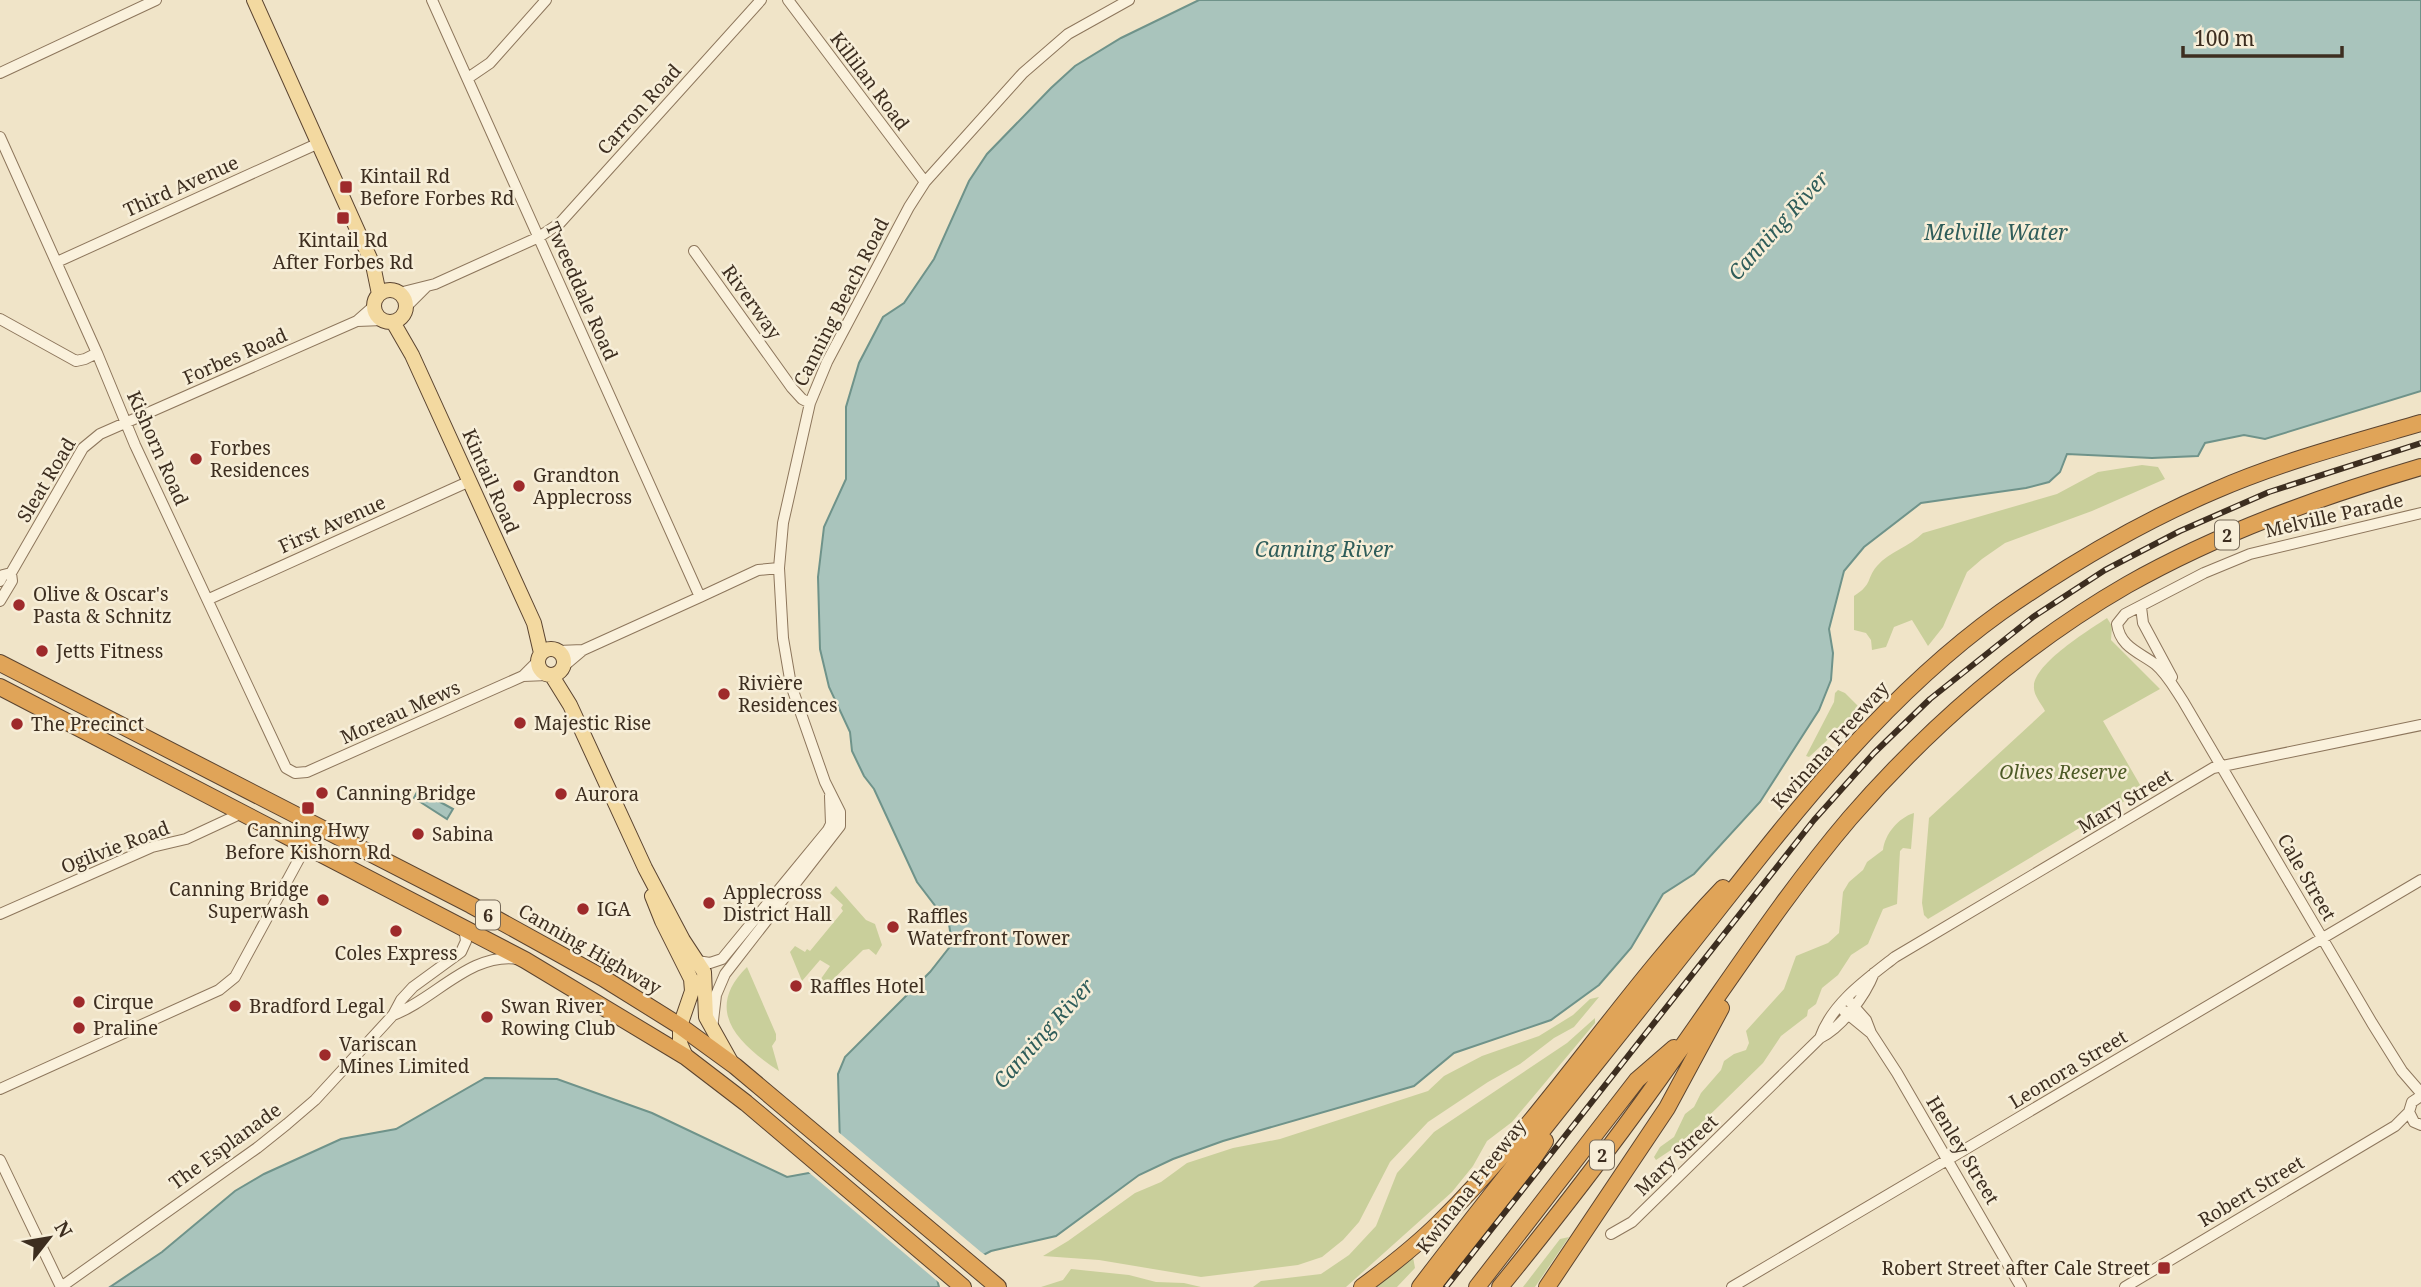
<svg xmlns="http://www.w3.org/2000/svg" width="2421" height="1287" font-family="'Noto Serif',serif">
	<style>
		.green { fill: #c9cf9b }
		.water { fill: #a9c4bc; stroke: #6f938a; stroke-width: 2 }
		.pier { fill: #f0e4c8 }
		.lines { fill: none; stroke-linecap: round; stroke-linejoin: round }
		.minor-casing { stroke: #8d765c; stroke-width: 12 }
		.major-casing { stroke: #5b4430; stroke-width: 16 }
		.highway-casing { stroke: #5b4430; stroke-width: 18 }
		.minor { stroke: #faf1dc; stroke-width: 10 }
		.major { stroke: #f3d9a0; stroke-width: 14 }
		.highway { stroke: #e0a458; stroke-width: 16 }
		.rail-casing { stroke: #3d2e20; stroke-width: 6 }
		.rail { stroke: #f7eed8; stroke-width: 3.5; stroke-dasharray: 10; stroke-linecap: butt }
		.poi-dot { fill: #9e2a2b; stroke: #f7eed8; stroke-width: 2.5 }
		.labels { text-anchor: middle; dominant-baseline: central; stroke-width: 5; stroke-linejoin: round; paint-order: stroke }
		.shield { fill: #f7eed8; stroke: #756857; stroke-width: 2 }
		.shield-label { font-size: 18px; font-weight: bold; fill: #3d2e20 }
		.street-label { font-size: 19px; fill: #3d2e20; stroke: #f7eed8 }
		.poi-label { font-size: 19px; fill: #3d2e20; stroke: #f7eed8; text-anchor: start }
		.park-label { font-size: 19px; font-style: italic; fill: #4d5a26; stroke: #f7eed8 }
		.water-label { font-size: 21px; font-style: italic; fill: #2f5d5a; stroke: #f7eed8 }
	</style>
	<rect width="100%" height="100%" fill="#f0e4c8"/>
	<!-- green -->
	<path class="green" d="M 2142,465 L 2158,467 L 2165,479 L 2092,511 L 2005,543 L 1982,559 L 1967,572 L 1943,627 L 1928,646 L 1912,620 L 1894,627 L 1886,647 L 1872,650 L 1871,640 L 1866,633 L 1854,630 L 1854,596 C 1873,584 1866,579 1877,566 C 1890,551 1909,547 1923,533 L 2057,494 L 2098,472 Z
		M 2107,618 L 2112,626 L 2111,640 L 2160,689 L 2103,721 L 2143,790 L 1928,919 L 1924,915 L 1922,903 L 1929,818 L 2045,711 C 2041,703 2033,695 2034,686 C 2035,663 2089,630 2107,618 Z
		M 1838,690 L 1845,693 L 1861,709 L 1809,757 L 1806,756 L 1834,702 L 1835,693 Z
		M 1914,813 L 1911,849 L 1903,848 L 1900,851 L 1897,904 L 1883,909 L 1868,944 L 1851,955 L 1838,975 L 1822,988 L 1816,1004 L 1808,1010 L 1807,1016 L 1781,1036 L 1763,1063 L 1680,1144 L 1656,1160 L 1654,1157 L 1660,1147 L 1674,1137 L 1685,1114 L 1694,1107 L 1701,1093 L 1721,1070 L 1724,1061 L 1734,1054 L 1746,1050 L 1749,1043 L 1746,1031 L 1784,989 L 1796,956 L 1828,943 L 1839,933 L 1843,892 L 1849,882 L 1863,870 L 1867,862 L 1883,850 C 1885,834 1898,818 1914,813 Z
		M 836,886 L 866,920 L 875,924 L 882,945 L 876,955 L 869,949 L 863,950 L 816,996 L 813,990 L 830,966 L 820,960 L 802,981 L 790,952 L 795,946 L 805,952 L 807,949 L 810,951 L 843,911 L 841,908 L 843,905 L 830,893 Z
		M 747,967 L 776,1034 L 776,1040 L 772,1046 L 779,1071 C 740,1045 702,1011 747,967 Z
		M 1599,997 L 1574,1027 L 1554,1038 L 1520,1064 L 1488,1082 L 1428,1122 L 1390,1162 L 1359,1222 L 1343,1240 L 1322,1257 L 1298,1265 L 1201,1277 L 1099,1260 L 1043,1256 L 1068,1241 L 1135,1193 L 1161,1182 L 1187,1163 L 1233,1148 L 1280,1139 L 1428,1091 L 1444,1076 L 1482,1056 L 1539,1036 L 1573,1015 L 1590,999 Z
		M 1595,1018 L 1595,1023 L 1512,1122 L 1487,1141 L 1473,1166 L 1452,1192 L 1346,1287 L 1253,1287 L 1261,1281 L 1321,1274 L 1349,1255 L 1376,1226 L 1397,1173 L 1434,1132 L 1567,1043 Z
		M 1569,1237 L 1535,1287 L 1523,1287 L 1560,1239 Z
		M 1413,1257 L 1415,1268 L 1397,1287 L 1376,1287 Z
		M 1071,1269 L 1129,1275 L 1156,1282 L 1184,1283 L 1201,1287 L 1041,1287 L 1063,1280 Z"/>
	<!-- water -->
	<path class="water" d="M 1199,0 L 2421,0 L 2421,391 L 2265,439 L 2244,435 L 2205,443 L 2198,456 L 2152,458 L 2067,454 L 2060,472 L 2049,482 L 2026,488 L 1921,503 L 1864,547 L 1844,571 L 1829,629 L 1833,653 L 1831,680 L 1819,710 L 1760,802 L 1694,874 L 1663,894 L 1631,948 L 1599,985 L 1551,1020 L 1454,1053 L 1414,1086 L 1223,1141 L 1173,1159 L 1139,1175 L 1056,1236 L 991,1251 L 937,1279 L 939,1287 L 110,1287 L 162,1252 L 235,1191 L 264,1174 L 341,1139 L 396,1129 L 485,1078 L 557,1079 L 652,1113 L 787,1177 L 825,1170 L 840,1145 L 838,1074 L 845,1057 L 930,972 L 952,944 L 949,924 L 917,882 L 874,789 L 864,776 L 852,751 L 850,732 L 829,687 L 820,649 L 818,577 L 824,527 L 846,479 L 846,407 L 859,363 L 883,317 L 904,303 L 934,259 L 969,181 L 987,154 L 1051,88 L 1075,66 L 1121,38 Z
		M 418,790 L 453,809 L 447,819 L 414,798 Z"/>
	<!-- pier -->
	<path class="pier" d="M 836,1130 L 981,1252 L 988,1257 L 941,1281 L 943,1286 L 806,1170 L 823,1167 L 837,1144 Z"/>
	<g class="lines">
		<defs>
			<path id="minor" d="M 432,0 L 700,597
				M 788,0 L 925,182
				M 0,73 L 156,0
				M 468,78 L 490,63 L 546,0
				M 0,137 L 97,353 L 135,445 L 286,768 L 295,773 L 307,772 L 523,676 L 538,661
				M 694,251 L 792,388 L 802,399 L 810,403
				M 57,262 L 319,143
				M 399,293 L 435,284 L 539,237 L 560,223 L 761,0
				M 407,306 L 426,287
				M 0,319 L 76,361 L 85,359 L 97,353
				M 357,321 L 383,320
				M 2421,513 L 2250,554 L 2204,573 L 2125,614 L 2117,624 C 2120,647 2139,652 2155,664 C 2167,674 2175,689 2183,701 L 2372,1023 L 2402,1071 L 2421,1093
				M 0,581 L 3,575 L 11,573 L 83,448 L 100,434 L 357,321 L 374,306
				M 209,599 L 470,481
				M 0,601 L 12,581 L 11,573
				M 2141,607 L 2143,623 L 2172,677
				M 558,651 L 583,650
				M 564,666 L 583,650 L 700,597 L 758,570 L 779,568
				M 523,676 L 547,675
				M 0,914 L 152,847 L 186,839 L 242,813
				M 697,961 L 710,963 L 722,959 L 828,830 L 831,824 L 830,796
				M 1850,1002 L 1866,1020 L 1871,1033 L 1897,1073 L 2021,1287
				M 1844,1011 L 1871,1033
				M 393,1015 C 434,1000 471,951 519,959
				M 712,1029 L 716,995 L 725,974 L 840,826 L 840,812 L 825,782 L 791,685 L 783,638 L 779,568 L 783,523 L 810,403 L 827,362 L 909,207 L 925,182 L 1023,73 L 1068,34 L 1129,0
				M 1820,1038 C 1832,1003 1867,979 1895,957 L 2213,768 L 2421,725
				M 0,1089 L 219,990 L 235,977 L 306,846
				M 2421,1096 L 2412,1102 L 2409,1112 L 2414,1122 L 2421,1125
				M 0,1160 L 61,1287 L 257,1148 L 287,1124 L 315,1100 L 393,1015 L 401,1000 L 413,987 L 461,952 L 466,941 L 464,927
				M 1611,1234 L 1632,1222 L 1820,1038 C 1842,1027 1865,996 1874,973
				M 1732,1287 L 2421,880
				M 2125,1287 L 2395,1126 L 2409,1112"/>
			<path id="major" d="M 254,0 L 373,265 L 379,294
				M374 306a16 16 0 1 1 32 0a16 16 0 1 1-32 0Z
				M 393,322 L 412,355 L 534,623 L 541,653
				M538 662a13 13 0 1 1 26 0a13 13 0 1 1-26 0Z
				M 552,676 L 570,705 L 645,868 L 683,940 L 704,972 L 706,1017 L 730,1060
				M 652,896 L 662,921 L 691,979 L 692,991 L 680,1026 L 680,1043 L 686,1057"/>
			<path id="highway" d="M 0,663 L 471,905 L 603,978 L 680,1026 L 735,1066 L 998,1287
				M 0,687 L 525,960 L 686,1057 L 746,1103 L 963,1287
				M 1362,1287 C 1389,1267 1416,1246 1440,1222 C 1544,1120 1622,993 1723,888
				M 1420,1287 C 1508,1171 1600,1059 1690,945 C 1784,826 1877,701 2001,612 C 2068,565 2139,523 2214,491 C 2280,462 2352,443 2421,423
				M 1435,1287 L 1521,1177 L 1545,1141
				M 1477,1287 L 1637,1080 L 1674,1048
				M 1500,1287 C 1561,1212 1621,1134 1677,1054 C 1733,975 1787,892 1850,818 C 1928,728 2023,645 2127,585 C 2219,533 2319,497 2421,467
				M 1547,1287 L 1667,1108 L 1721,1008"/>
		</defs>
		<!-- minor casing -->
		<use href="#minor" class="minor-casing"/>
		<!-- major casing -->
		<use href="#major" class="major-casing"/>
		<!-- highway casing -->
		<use href="#highway" class="highway-casing"/>
		<!-- minor -->
		<use href="#minor" class="minor"/>
		<!-- major -->
		<use href="#major" class="major"/>
		<!-- highway -->
		<use href="#highway" class="highway"/>
		<defs>
			<path id="rail" d="M 1446,1287 L 1814,820 L 1874,753 L 1930,699 L 2033,617 L 2105,570 L 2180,531 L 2269,492 L 2421,443"/>
		</defs>
		<!-- rail casing -->
		<use href="#rail" class="rail-casing"/>
		<!-- rail -->
		<use href="#rail" class="rail"/>
	</g>
	<!-- markers -->
	<g class="poi-dot">
		<rect x="339" y="180" width="14" height="14" rx="3.5"/>
		<rect x="336" y="211" width="14" height="14" rx="3.5"/>
		<circle cx="196" cy="459" r="7"/>
		<circle cx="519" cy="486" r="7"/>
		<circle cx="19" cy="605" r="7"/>
		<circle cx="42" cy="651" r="7"/>
		<circle cx="724" cy="694" r="7"/>
		<circle cx="520" cy="723" r="7"/>
		<circle cx="17" cy="724" r="7"/>
		<circle cx="322" cy="793" r="7"/>
		<circle cx="561" cy="794" r="7"/>
		<rect x="301" y="801" width="14" height="14" rx="3.5"/>
		<circle cx="418" cy="834" r="7"/>
		<circle cx="323" cy="900" r="7"/>
		<circle cx="709" cy="903" r="7"/>
		<circle cx="583" cy="909" r="7"/>
		<circle cx="893" cy="927" r="7"/>
		<circle cx="396" cy="931" r="7"/>
		<circle cx="796" cy="986" r="7"/>
		<circle cx="79" cy="1002" r="7"/>
		<circle cx="235" cy="1006" r="7"/>
		<circle cx="487" cy="1017" r="7"/>
		<circle cx="79" cy="1028" r="7"/>
		<circle cx="325" cy="1055" r="7"/>
		<rect x="2157" y="1261" width="14" height="14" rx="3.5"/>
	</g>
	<g class="labels">
		<!-- shield labels -->
		<g class="shield">
			<rect x="2215" y="520.5" width="24" height="29" rx="5"/>
			<rect x="476" y="900.5" width="24" height="29" rx="5"/>
			<rect x="1590" y="1140.5" width="24" height="29" rx="5"/>
		</g>
		<g class="shield-label">
			<text x="2227" y="535">2</text>
			<text x="488" y="915">6</text>
			<text x="1602" y="1155">2</text>
		</g>
		<!-- street labels -->
		<g class="street-label">
			<text transform="translate(870 81) rotate(53)">Killilan Road</text>
			<text transform="translate(639 109) rotate(-48)">Carron Road</text>
			<text transform="translate(181 186) rotate(-24)">Third Avenue</text>
			<text transform="translate(582 291) rotate(66)">Tweeddale Road</text>
			<text transform="translate(752 302) rotate(54)">Riverway</text>
			<text transform="translate(841 302) rotate(-63)">Canning Beach Road</text>
			<text transform="translate(235 356) rotate(-24)">Forbes Road</text>
			<text transform="translate(158 448) rotate(66)">Kishorn Road</text>
			<text transform="translate(46 480) rotate(-59)">Sleat Road</text>
			<text transform="translate(491 481) rotate(66)">Kintail Road</text>
			<text transform="translate(2334 515) rotate(-13)">Melville Parade</text>
			<text transform="translate(332 524) rotate(-24)">First Avenue</text>
			<text transform="translate(400 712) rotate(-24)">Moreau Mews</text>
			<text transform="translate(1830 745) rotate(-48)">Kwinana Freeway</text>
			<text transform="translate(2125 801) rotate(-31)">Mary Street</text>
			<text transform="translate(115 847) rotate(-21)">Ogilvie Road</text>
			<text transform="translate(2307 877) rotate(60)">Cale Street</text>
			<text transform="translate(590 949) rotate(30)">Canning Highway</text>
			<text transform="translate(2068 1069) rotate(-31)">Leonora Street</text>
			<text transform="translate(225 1146) rotate(-36)">The Esplanade</text>
			<text transform="translate(1963 1150) rotate(59)">Henley Street</text>
			<text transform="translate(1676 1155) rotate(-44)">Mary Street</text>
			<text transform="translate(1471 1186) rotate(-52)">Kwinana Freeway</text>
			<text transform="translate(2251 1191) rotate(-31)">Robert Street</text>
		</g>
		<!-- poi labels -->
		<g class="poi-label">
			<text x="360" y="176">Kintail Rd<tspan x="360" dy="22">Before Forbes Rd</tspan></text>
			<text x="343" y="240" text-anchor="middle">Kintail Rd<tspan x="343" dy="22">After Forbes Rd</tspan></text>
			<text x="210" y="448">Forbes<tspan x="210" dy="22">Residences</tspan></text>
			<text x="533" y="475">Grandton<tspan x="533" dy="22">Applecross</tspan></text>
			<text x="33" y="594">Olive &amp; Oscar's<tspan x="33" dy="22">Pasta &amp; Schnitz</tspan></text>
			<text x="56" y="651">Jetts Fitness</text>
			<text x="738" y="683">Rivière<tspan x="738" dy="22">Residences</tspan></text>
			<text x="534" y="723">Majestic Rise</text>
			<text x="31" y="724">The Precinct</text>
			<text x="336" y="793">Canning Bridge</text>
			<text x="575" y="794">Aurora</text>
			<text x="308" y="830" text-anchor="middle">Canning Hwy<tspan x="308" dy="22">Before Kishorn Rd</tspan></text>
			<text x="432" y="834">Sabina</text>
			<text x="309" y="889" text-anchor="end">Canning Bridge<tspan x="309" dy="22">Superwash</tspan></text>
			<text x="723" y="892">Applecross<tspan x="723" dy="22">District Hall</tspan></text>
			<text x="597" y="909">IGA</text>
			<text x="907" y="916">Raffles<tspan x="907" dy="22">Waterfront Tower</tspan></text>
			<text x="396" y="953" text-anchor="middle">Coles Express</text>
			<text x="810" y="986">Raffles Hotel</text>
			<text x="93" y="1002">Cirque</text>
			<text x="249" y="1006">Bradford Legal</text>
			<text x="501" y="1006">Swan River<tspan x="501" dy="22">Rowing Club</tspan></text>
			<text x="93" y="1028">Praline</text>
			<text x="339" y="1044">Variscan<tspan x="339" dy="22">Mines Limited</tspan></text>
			<text x="2150" y="1268" text-anchor="end">Robert Street after Cale Street</text>
		</g>
		<!-- park labels -->
		<g class="park-label">
			<text x="2063" y="772">Olives Reserve</text>
		</g>
		<!-- water labels -->
		<g class="water-label">
			<text transform="translate(1778 225) rotate(-48)">Canning River</text>
			<text x="1996" y="232">Melville Water</text>
			<text x="1324" y="549">Canning River</text>
			<text transform="translate(1043 1033) rotate(-48)">Canning River</text>
		</g>
	</g>
	<!-- north arrow -->
	<g transform="translate(49 1238) rotate(59)" stroke="#f7eed8" stroke-width="5" paint-order="stroke">
	<path d="M0-5L12 26L0 18L-12 26Z" fill="#3d2e20"/>
	<text y="-10" font-size="19" font-weight="bold" text-anchor="middle" fill="#3d2e20">N</text>
	</g>
	<!-- scale -->
	<path d="M2183 46v10h159v-10" fill="none" stroke="#3d2e20" stroke-width="3.5"/>
	<text x="2194" y="46" font-size="21" fill="#3d2e20" stroke="#f7eed8" stroke-width="5" paint-order="stroke">100 m</text>
</svg>
